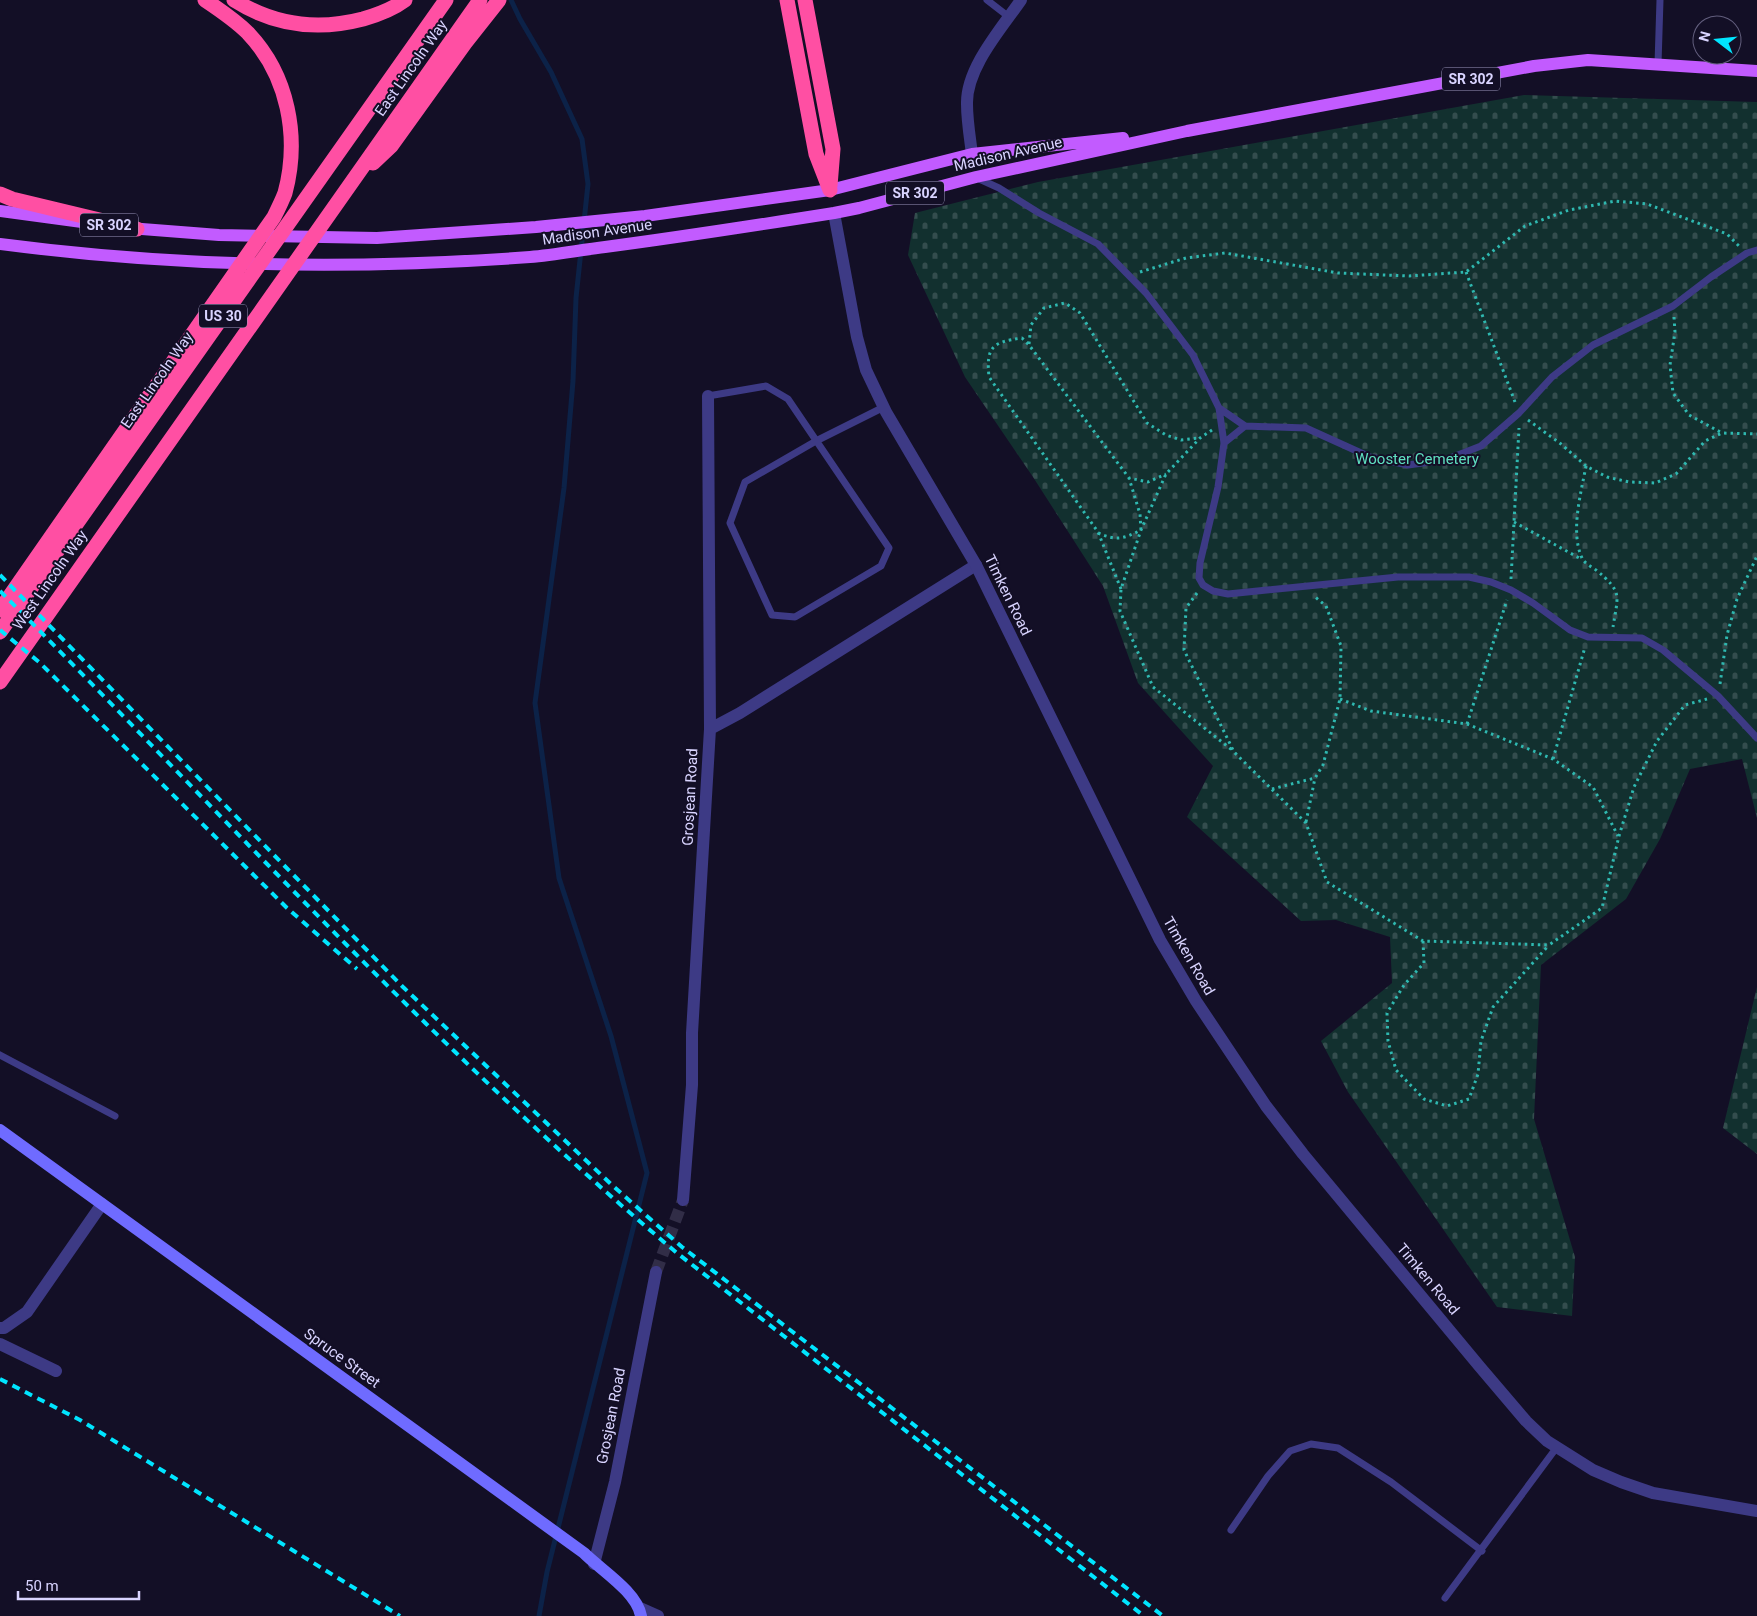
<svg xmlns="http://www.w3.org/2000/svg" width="1757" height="1616" font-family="Roboto,sans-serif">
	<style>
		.cemetery { fill: url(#cemetery-stones) }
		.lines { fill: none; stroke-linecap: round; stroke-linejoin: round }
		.stream { stroke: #0c2248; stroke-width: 5 }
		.minor-tunnel { stroke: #312d47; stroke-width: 12; stroke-dasharray: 12 6; stroke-linecap: butt }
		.path { stroke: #2fb8b0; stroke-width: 3; stroke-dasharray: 2.5 4; stroke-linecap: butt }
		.service { stroke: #3d3a85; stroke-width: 7 }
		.minor { stroke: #3d3a85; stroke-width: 12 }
		.tertiary { stroke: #3d3a85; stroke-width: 12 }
		.secondary { stroke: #6f6bff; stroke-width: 12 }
		.primary { stroke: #c25bff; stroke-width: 12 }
		.motorway { stroke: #ff4fa3; stroke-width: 15 }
		.rail { stroke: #00e5ff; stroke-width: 4; stroke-dasharray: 8 6; stroke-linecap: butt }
		.labels { text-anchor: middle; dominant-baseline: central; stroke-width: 4; stroke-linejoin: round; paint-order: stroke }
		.shield { fill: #130f26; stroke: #9e99be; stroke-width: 1 }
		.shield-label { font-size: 14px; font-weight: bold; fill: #d9d4ff }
		.street-label { font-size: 15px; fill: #d9d4ff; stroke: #130f26 }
		.park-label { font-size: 15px; fill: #5fe0c0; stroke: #130f26 }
	</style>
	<defs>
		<pattern id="cemetery-stones" width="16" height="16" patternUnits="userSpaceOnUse" patternTransform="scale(1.25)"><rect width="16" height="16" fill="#12302f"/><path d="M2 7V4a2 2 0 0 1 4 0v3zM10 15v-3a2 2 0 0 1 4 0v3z" fill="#344d4e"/></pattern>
	</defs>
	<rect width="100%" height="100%" fill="#130f26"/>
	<!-- cemetery -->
	<path class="cemetery" d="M 1524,95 L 1757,102 L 1757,818 L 1742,759 L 1690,769 L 1660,839 L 1626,899 L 1541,965 L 1534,1119 L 1575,1257 L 1572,1316 L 1497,1307 L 1348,1092 L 1321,1041 L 1392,983 L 1390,937 L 1336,920 L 1301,921 L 1187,817 L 1213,766 L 1138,683 L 1103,586 L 1033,477 L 965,377 L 908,255 L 915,213 L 1038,182 Z
		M 1757,987 L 1757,1154 L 1723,1128 Z"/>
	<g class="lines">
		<!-- stream -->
		<path class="stream" d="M 511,0 L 520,19 L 551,72 L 582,139 L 588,184 L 576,298 L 573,381 L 564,488 L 535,703 L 559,878 L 611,1036 L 647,1173 L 547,1572 L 539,1616"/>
		<!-- minor-tunnel -->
		<path class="minor-tunnel" d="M 656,1272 L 683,1200"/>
		<!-- path -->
		<path class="path" d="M 1140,272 L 1186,258 L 1225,253 L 1338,273 L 1409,276 L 1466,272 L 1525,226 L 1569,210 L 1615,201 L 1647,204 L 1727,234 L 1739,246
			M 1466,272 L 1515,402
			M 1674,317 L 1675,332 L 1670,365 L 1673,393 L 1689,415 L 1722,433
			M 1029,344 L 1031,325 L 1044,308 L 1065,303 L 1080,313 L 1147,423 L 1166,435 L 1181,440 L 1199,438
			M 1528,420 L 1561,444 L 1586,466 L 1607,477 L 1629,482 L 1655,483 L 1676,474 L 1705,441 L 1722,433 L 1757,434
			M 1212,430 L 1200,438 L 1166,474 L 1141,530 L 1121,589 L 1120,611 L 1153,687 L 1232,750
			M 1586,466 C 1581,493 1570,532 1582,558 C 1584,563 1592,567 1596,570 C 1623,592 1618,595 1613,627
			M 1514,522 L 1581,559
			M 1098,533 C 1117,541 1123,539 1141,530 L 1140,514 L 1129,478
			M 1511,579 L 1519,428
			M 1121,589 L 1098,532 L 989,377 C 986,347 992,342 1022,338 L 1029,345 L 1129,478 L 1148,482 L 1166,474
			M 1197,593 L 1186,608 L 1184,650 L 1234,752 L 1306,823 L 1327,882 L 1423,941 L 1549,945 L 1602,908 L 1619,836 L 1634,787 L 1657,741 L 1685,705 L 1707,699
			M 1720,684 L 1727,635 L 1737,599 L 1757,556
			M 1340,699 L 1371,711 L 1467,724 L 1553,759 L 1593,787 L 1618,836
			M 1467,724 L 1507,600
			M 1553,759 L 1585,647
			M 1272,789 L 1315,778 L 1323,765 L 1340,699 L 1341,646 L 1326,606 L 1314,596
			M 1306,822 L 1315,778
			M 1423,941 L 1424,963 L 1404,985 L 1387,1013 L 1388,1041 L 1396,1070 L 1424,1099 L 1447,1106 L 1469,1099 L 1478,1074 L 1481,1041 L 1493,1007 L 1549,945"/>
		<!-- service -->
		<path class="service" d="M 987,0 L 1009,17
			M 1658,64 L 1660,0
			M 977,178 L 999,188 L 1039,213 L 1098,244 L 1146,293 L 1193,355 L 1219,408 L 1224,443 L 1218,487 L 1200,563 L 1199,578 L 1203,585 L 1213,591 L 1228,594 L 1398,577 L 1469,577 L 1491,582 L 1511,590 L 1533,603 L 1570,630 L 1588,637 L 1642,638 L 1663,650 L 1718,696 L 1757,738
			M 708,396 L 766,386 L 788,399 L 889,548 L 881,566 L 795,617 L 772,615 L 730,523 L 745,482 L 816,441 L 884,407
			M 1219,408 L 1245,426 L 1306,428 L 1370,457 L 1408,465 L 1445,460 L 1481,446 L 1519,413 L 1552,377 L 1593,345 L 1673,306 L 1711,277 L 1747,253 L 1757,250
			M 1224,443 L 1245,426
			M 0,1055 L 115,1116
			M 1231,1530 L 1268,1476 L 1290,1451 L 1311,1444 L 1338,1448 L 1391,1482 L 1482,1551
			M 1445,1598 L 1557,1447"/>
		<!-- minor -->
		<path class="minor" d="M 972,154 C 970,138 967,121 967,104 C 966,68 1001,29 1021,0
			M 710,729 L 740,713 L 976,565
			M 683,1200 L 692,1085 L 692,1033 L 710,729 L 708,396
			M 0,1328 L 4,1328 L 27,1312 L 102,1204
			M 0,1344 L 56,1371
			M 594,1564 L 615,1482 L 656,1272
			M 640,1608 L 658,1616"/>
		<!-- tertiary -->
		<path class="tertiary" d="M 834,213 L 857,337 L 866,370 L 886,412 L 976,565 L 1160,940 L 1196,1001 L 1266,1106 L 1303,1154 L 1480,1367 L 1526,1421 L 1547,1441 L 1593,1470 L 1621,1482 L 1653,1493 L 1757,1511"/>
		<!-- secondary -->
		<path class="secondary" d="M 0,1130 L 584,1553 C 601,1570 637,1592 641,1616"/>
		<!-- primary -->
		<path class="primary" d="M 0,211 L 82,222
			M 129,228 L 219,235 L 377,238 L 536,227 L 645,216 L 830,190 L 972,154 L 1123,138
			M 0,244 C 175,267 354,270 530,257 C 555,255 580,250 605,247 C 681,237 758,225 834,213 L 859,208 L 976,177 L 1187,131 L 1534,66 L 1588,60 L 1757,71"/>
		<!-- motorway -->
		<path class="motorway" d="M 234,0 C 275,26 317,31 363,19 C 377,15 393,9 405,0
			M 787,0 L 816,154 L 830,190
			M 805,0 L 833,149 L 830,186
			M 373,163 L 391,146 L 465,43 L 499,0
			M 0,194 L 12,199 L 137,229
			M 0,610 L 274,217 C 278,209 282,201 285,193 C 300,137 288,75 248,33 C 235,20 220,10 205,0
			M 0,632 L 446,0
			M 0,682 L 480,0"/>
		<!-- rail -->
		<path class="rail" d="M 0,575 L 403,987 L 613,1186 L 682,1247 L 1163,1616
			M 0,591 C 223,814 435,1050 677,1253 L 1144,1616
			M 0,630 L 39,662 L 287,908 L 357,969
			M 0,1379 L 80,1420 L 400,1616"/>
	</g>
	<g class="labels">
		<!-- shield labels -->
		<g class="shield">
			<rect x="1442" y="67.5" width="58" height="23" rx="4"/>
			<rect x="886" y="181.5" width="58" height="23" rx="4"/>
			<rect x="80" y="213.5" width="58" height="23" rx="4"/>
			<rect x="199" y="304.5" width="48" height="23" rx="4"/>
		</g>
		<g class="shield-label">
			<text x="1471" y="79">SR 302</text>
			<text x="915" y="193">SR 302</text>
			<text x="109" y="225">SR 302</text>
			<text x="223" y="316">US 30</text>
		</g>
		<!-- street labels -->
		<g class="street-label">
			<text transform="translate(411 68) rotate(-55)">East Lincoln Way</text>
			<text transform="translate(1008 154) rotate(-13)">Madison Avenue</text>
			<text transform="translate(597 232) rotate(-8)">Madison Avenue</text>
			<text transform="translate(157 380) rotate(-55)">East Lincoln Way</text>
			<text transform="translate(50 580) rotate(-55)">West Lincoln Way</text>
			<text transform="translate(1008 595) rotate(64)">Timken Road</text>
			<text transform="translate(690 797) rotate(-87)">Grosjean Road</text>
			<text transform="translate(1189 956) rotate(60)">Timken Road</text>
			<text transform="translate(1428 1279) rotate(50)">Timken Road</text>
			<text transform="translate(342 1358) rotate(36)">Spruce Street</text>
			<text transform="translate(611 1416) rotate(-79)">Grosjean Road</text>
		</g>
		<!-- park labels -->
		<g class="park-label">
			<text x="1417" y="459">Wooster Cemetery</text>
		</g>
	</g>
	<!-- north arrow -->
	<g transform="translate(1717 40) rotate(286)"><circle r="24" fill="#130f26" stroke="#625e7d"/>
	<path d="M0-4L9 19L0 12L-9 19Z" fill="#00e5ff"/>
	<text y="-8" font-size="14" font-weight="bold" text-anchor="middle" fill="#d9d4ff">N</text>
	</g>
	<!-- scale -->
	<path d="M18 1591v8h121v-8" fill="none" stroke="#d9d4ff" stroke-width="2.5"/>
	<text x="25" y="1591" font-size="15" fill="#d9d4ff" stroke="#130f26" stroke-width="4" paint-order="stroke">50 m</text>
</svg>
